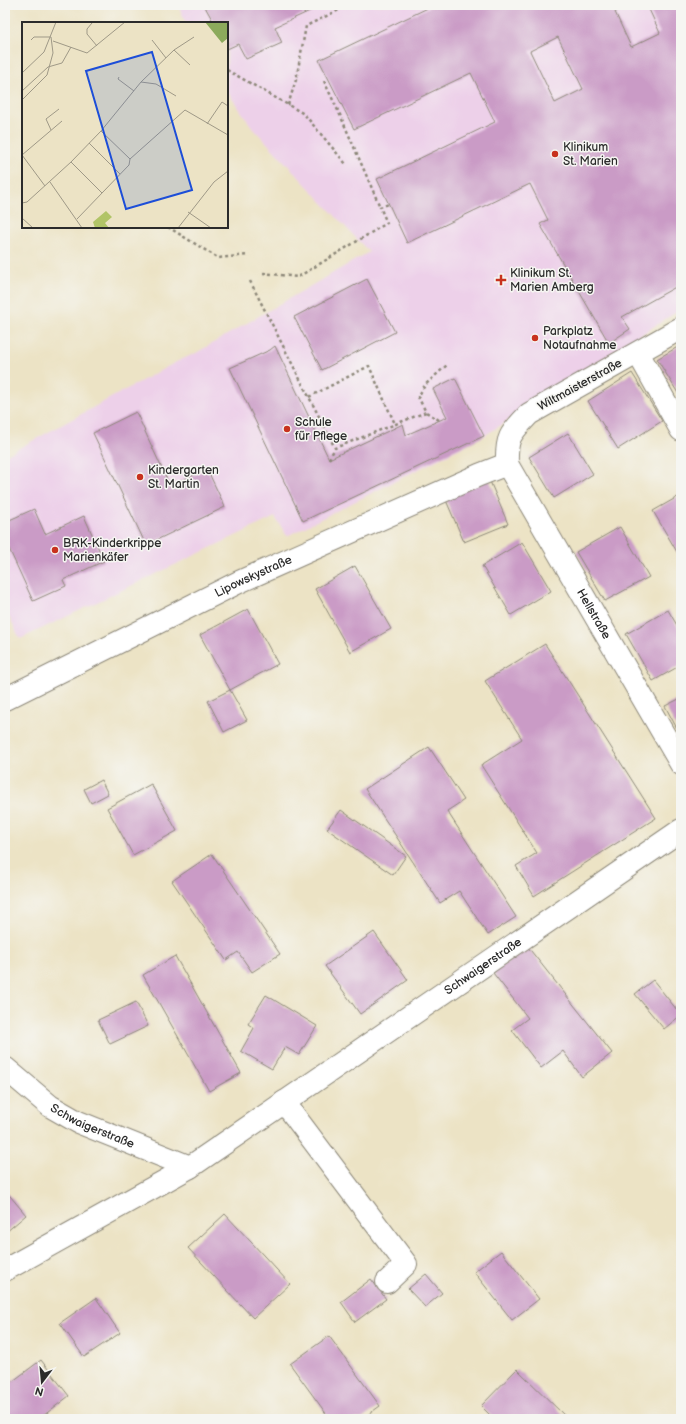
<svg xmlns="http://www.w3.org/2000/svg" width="686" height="1424" font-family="'Balsamiq Sans',sans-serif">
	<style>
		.built { fill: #edd0e9 }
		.building { fill: #ca9bc6; fill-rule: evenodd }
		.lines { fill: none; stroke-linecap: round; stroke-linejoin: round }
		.minor-casing { stroke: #8c8778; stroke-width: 24 }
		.path { stroke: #8c8778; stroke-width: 2.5; stroke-dasharray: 3 3; stroke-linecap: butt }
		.minor { stroke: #fff; stroke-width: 22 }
		.poi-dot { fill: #c8321e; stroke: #f6f6f2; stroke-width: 1.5 }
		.labels { text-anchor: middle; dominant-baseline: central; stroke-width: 3; stroke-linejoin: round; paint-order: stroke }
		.poi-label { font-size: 12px; fill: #2b2b2b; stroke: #f6f6f2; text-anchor: start }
		.street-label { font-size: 12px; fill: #2b2b2b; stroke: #f6f6f2 }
		.inset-road { fill: none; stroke: #9f9987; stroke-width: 1 }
		.view { fill: #1d4ed8; fill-opacity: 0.15; stroke: #1d4ed8; stroke-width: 2 }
		.inset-edge { fill: none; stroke: #2b2b2b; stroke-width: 2 }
	</style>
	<rect width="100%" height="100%" fill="#f6f6f2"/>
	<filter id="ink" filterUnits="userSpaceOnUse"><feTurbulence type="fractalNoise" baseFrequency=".025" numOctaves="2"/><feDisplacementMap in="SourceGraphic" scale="8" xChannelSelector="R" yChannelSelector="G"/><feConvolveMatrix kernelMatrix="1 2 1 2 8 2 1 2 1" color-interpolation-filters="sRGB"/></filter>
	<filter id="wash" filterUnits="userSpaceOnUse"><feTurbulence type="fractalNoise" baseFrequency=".012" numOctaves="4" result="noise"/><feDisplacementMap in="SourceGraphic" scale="16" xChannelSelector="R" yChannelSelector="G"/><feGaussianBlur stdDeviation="0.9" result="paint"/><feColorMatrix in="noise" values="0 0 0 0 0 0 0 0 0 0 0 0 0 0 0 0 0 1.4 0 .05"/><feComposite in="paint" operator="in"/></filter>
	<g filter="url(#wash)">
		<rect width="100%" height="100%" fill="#ece3c5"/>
		<!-- built -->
		<path class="built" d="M 178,5 L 681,5 L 681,309 L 484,436 L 287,536 L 275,517 L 20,639 L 5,608 L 5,456 L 176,362 L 196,353 L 369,252 L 252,127 L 227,91 L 227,23 L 186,23 Z"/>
		<g id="blocks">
			<!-- building -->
			<path class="building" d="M 204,5 L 323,5 L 275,27 L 282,43 L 246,59 L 238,44 L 227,49 L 227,23 L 214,23 Z
				M 434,5 L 629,5 L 615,12 L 631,47 L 660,33 L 647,5 L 681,5 L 681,284 L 622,317 L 630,329 L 609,343 L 540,224 L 548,220 L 530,184 L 407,243 L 377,179 L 495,122 L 471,73 L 354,129 L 319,60 ZM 558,37 L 583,89 L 555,103 L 530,51 Z
				M 367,279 L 395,332 L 322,370 L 294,317 Z
				M 681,345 L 681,398 L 657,359 Z
				M 275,346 L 329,459 L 403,424 L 406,435 L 447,417 L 433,389 L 455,378 L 484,436 L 303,521 L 230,368 L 270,350 Z
				M 632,373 L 662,421 L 618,449 L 588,401 Z
				M 136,412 L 170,486 L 207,469 L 225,507 L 146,545 L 93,433 Z
				M 568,433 L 593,474 L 554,498 L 529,457 Z
				M 489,479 L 508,524 L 464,542 L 445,498 Z
				M 681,495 L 681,556 L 680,557 L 653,511 Z
				M 34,509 L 45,534 L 84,516 L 104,561 L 63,580 L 66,586 L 33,601 L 5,540 L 5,522 Z
				M 620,527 L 649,577 L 605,601 L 576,552 Z
				M 522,542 L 551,591 L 511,615 L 482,566 Z
				M 355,566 L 391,629 L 350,652 L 315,589 Z
				M 248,609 L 278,664 L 230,690 L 200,635 Z
				M 668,610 L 681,632 L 681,665 L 653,681 L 626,634 Z
				M 545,644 L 656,818 L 534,896 L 516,866 L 537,853 L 481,765 L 522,739 L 485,681 Z
				M 230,690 L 247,720 L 224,732 L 208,701 Z
				M 681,698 L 681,736 L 665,706 Z
				M 429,747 L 464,800 L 447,811 L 516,917 L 488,935 L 459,891 L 440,903 L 365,789 Z
				M 101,780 L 108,794 L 91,803 L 84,789 Z
				M 151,784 L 177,831 L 133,855 L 107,808 Z
				M 341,810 L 406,856 L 393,875 L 327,829 Z
				M 212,854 L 280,954 L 252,972 L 238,952 L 226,960 L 172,881 Z
				M 374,932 L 408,980 L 360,1014 L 325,966 Z
				M 527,946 L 612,1053 L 582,1077 L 563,1051 L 541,1068 L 512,1030 L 528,1018 L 493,973 Z
				M 175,956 L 241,1073 L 209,1091 L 143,975 Z
				M 653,980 L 681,1015 L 664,1029 L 635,994 Z
				M 266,995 L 317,1026 L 299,1055 L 285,1047 L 272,1069 L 241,1051 L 254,1028 L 248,1024 Z
				M 136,1002 L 148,1026 L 110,1044 L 98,1020 Z
				M 5,1190 L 26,1215 L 5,1233 Z
				M 225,1214 L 290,1284 L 253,1318 L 188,1248 Z
				M 501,1251 L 539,1299 L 512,1320 L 474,1272 Z
				M 426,1274 L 442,1293 L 425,1307 L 408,1289 Z
				M 371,1279 L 386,1299 L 355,1322 L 341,1302 Z
				M 96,1298 L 120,1333 L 84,1357 L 60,1323 Z
				M 329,1336 L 380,1406 L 362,1419 L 330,1419 L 290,1364 Z
				M 41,1360 L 69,1396 L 39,1419 L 5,1419 L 5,1387 Z
				M 517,1369 L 568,1419 L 494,1419 L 481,1406 Z"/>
		</g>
	</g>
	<g filter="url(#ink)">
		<use href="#blocks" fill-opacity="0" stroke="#8c8778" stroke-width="1"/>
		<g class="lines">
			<defs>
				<g id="minor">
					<path id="s1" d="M 681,328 L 529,414 C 511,433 506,436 507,464 L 681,764"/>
					<path d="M 638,353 L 681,430"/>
					<path id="s2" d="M 5,699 L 239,582 L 479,475 L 507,464"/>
					<path id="s3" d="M 5,1068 L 50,1106 L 78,1122 L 190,1167 L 681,830"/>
					<path d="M 284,1102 L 406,1264 L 387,1282"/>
					<path d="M 5,1270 L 190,1167"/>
				</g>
			</defs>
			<!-- minor casing -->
			<use href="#minor" class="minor-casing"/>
			<!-- path -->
			<path class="path" d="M 227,70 L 304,114 L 346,164
				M 324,81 L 341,117 L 380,207
				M 288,105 L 296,80 L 306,26 L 349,5
				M 168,227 L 218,258 L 249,255
				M 263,273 L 298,277 L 387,223 L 380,207 L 389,204
				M 250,281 L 335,448 L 426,412
				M 309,397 L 369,366 L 395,424
				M 439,420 L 426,412 L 418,397 L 425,385 L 448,364
				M 329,459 L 335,448"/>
			<!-- minor -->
			<use href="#minor" class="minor"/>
		</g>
	</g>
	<!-- markers -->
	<g class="poi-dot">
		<circle cx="555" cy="154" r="4"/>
		<path d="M499 274h4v4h4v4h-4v4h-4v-4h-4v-4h4z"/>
		<circle cx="535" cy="338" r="4"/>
		<circle cx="287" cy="429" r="4"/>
		<circle cx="140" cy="477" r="4"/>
		<circle cx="55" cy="550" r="4"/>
	</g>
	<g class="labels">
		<!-- poi labels -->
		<g class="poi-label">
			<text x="563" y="147">Klinikum<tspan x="563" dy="14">St. Marien</tspan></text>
			<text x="510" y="273">Klinikum St.<tspan x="510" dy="14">Marien Amberg</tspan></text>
			<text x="543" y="331">Parkplatz<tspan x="543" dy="14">Notaufnahme</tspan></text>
			<text x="295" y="422">Schule<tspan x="295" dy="14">für Pflege</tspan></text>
			<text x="148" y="470">Kindergarten<tspan x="148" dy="14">St. Martin</tspan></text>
			<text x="63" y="543">BRK-Kinderkrippe<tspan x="63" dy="14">Marienkäfer</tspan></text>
		</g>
		<!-- street labels -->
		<g class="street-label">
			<text transform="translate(580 385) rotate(-29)">Wiltmaisterstraße</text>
			<text stroke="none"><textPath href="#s2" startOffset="277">Lipowskystraße</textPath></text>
			<text stroke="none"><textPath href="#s1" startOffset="405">Hellstraße</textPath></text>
			<text stroke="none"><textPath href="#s3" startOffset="567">Schwaigerstraße</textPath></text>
			<text stroke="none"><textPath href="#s3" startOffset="106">Schwaigerstraße</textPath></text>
		</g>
	</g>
	<!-- overview -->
	<g transform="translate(22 22)">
		<rect width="206" height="206" fill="#ece3c5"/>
		<path d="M 183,0 L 206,0 L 206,16 L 200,21 Z" fill="#8caa5c"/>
		<path d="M 84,189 L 90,195 L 83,201 L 87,206 L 73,206 L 71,200 Z" fill="#b1c467"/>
		<path class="inset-road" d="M 70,1 L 65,7 L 65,12 L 75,24M 130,18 L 144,36M 31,19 L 65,31 L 103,0M 152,28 L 168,43M 0,51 L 22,30 L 34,0M 97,55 L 96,57 L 112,69M 119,60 L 152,28 L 172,15M 0,69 L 26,45 L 40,41 L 49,25M 0,78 L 25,53 L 31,31 L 29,15 L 12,15 L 9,18M 185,102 L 200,80 L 206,84M 29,108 L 24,97 L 37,87M 79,109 L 108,137M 67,121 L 98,152M 0,133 L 40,99M 0,133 L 23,164M 108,137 L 163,88 L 206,113M 49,140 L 80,171M 28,160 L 60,206M 0,181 L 5,180 L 49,140 L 79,109 L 119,60 L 134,62 L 154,74M 166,190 L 189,206M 0,196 L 11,206M 55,197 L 107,143 L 108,137M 156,206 L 192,160 L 206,149"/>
		<path class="view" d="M 130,30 L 170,168 L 104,187 L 64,49 Z"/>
		<rect width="206" height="206" class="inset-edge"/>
	</g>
	<!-- margin -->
	<rect width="686" height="1424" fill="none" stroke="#f6f6f2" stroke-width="20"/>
	<!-- north arrow -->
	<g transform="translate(42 1382) rotate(196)" stroke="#f6f6f2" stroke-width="3" paint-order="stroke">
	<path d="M0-3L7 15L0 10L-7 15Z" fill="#2b2b2b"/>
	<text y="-6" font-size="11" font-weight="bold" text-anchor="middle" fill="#2b2b2b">N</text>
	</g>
</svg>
